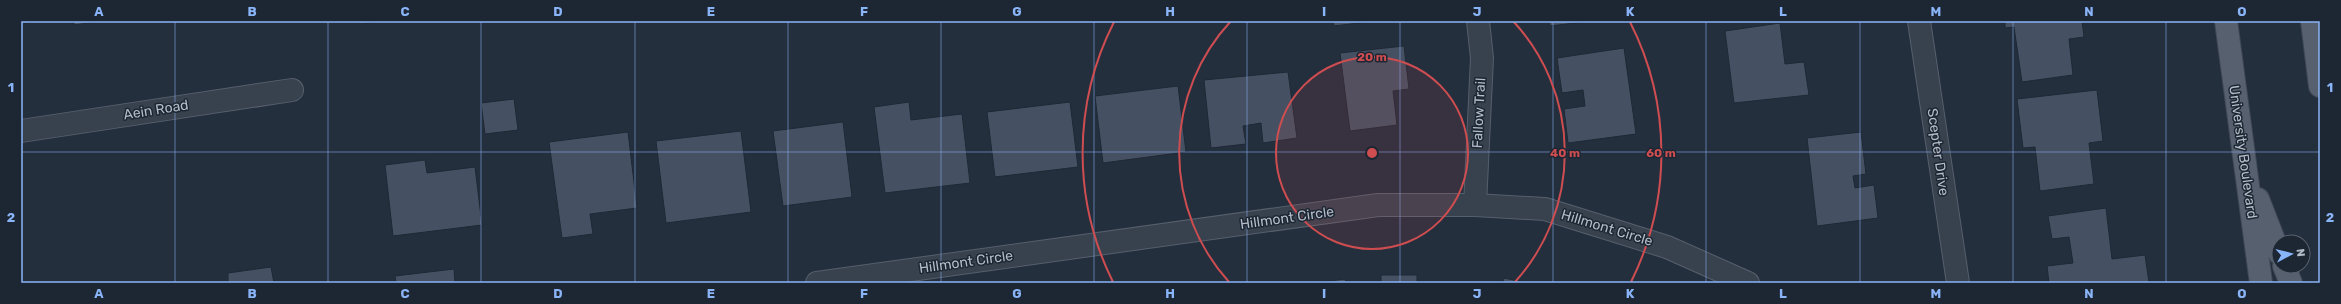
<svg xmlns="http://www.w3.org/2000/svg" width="2341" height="304" font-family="Rubik,sans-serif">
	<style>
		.building { fill: #455162; stroke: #1f2835 }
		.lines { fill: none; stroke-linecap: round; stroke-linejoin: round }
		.street-casing { stroke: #565f6c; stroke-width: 24 }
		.primary-casing { stroke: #414a57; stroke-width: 24 }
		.street { stroke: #38414e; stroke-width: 22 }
		.primary { stroke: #56606e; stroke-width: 22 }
		.grid { fill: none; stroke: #8ab4f8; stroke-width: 1; stroke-opacity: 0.55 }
		.ring { fill: none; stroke: #ce4d50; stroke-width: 2 }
		.labels { text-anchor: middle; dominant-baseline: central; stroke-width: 3; stroke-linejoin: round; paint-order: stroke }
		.street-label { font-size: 14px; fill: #b4bcc9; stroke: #1d2633 }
		.centre { fill: #ce4d50; stroke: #1d2633; stroke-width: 2 }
		.ring-label { font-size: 12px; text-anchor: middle; font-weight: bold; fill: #ce4d50; stroke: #1d2633; stroke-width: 3; stroke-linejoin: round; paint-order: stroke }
		.neatline { fill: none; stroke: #8ab4f8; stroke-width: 1.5 }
		.grid-label { font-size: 13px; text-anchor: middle; font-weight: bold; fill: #8ab4f8 }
	</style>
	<rect width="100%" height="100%" fill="#242f3e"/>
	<!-- building -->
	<path class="building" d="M 21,21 L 42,21 L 21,24 Z
		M 74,21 L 95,21 L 95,22 L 74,25 Z
		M 360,21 L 382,21 L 360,24 Z
		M 1333,21 L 1374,21 L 1334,26 Z
		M 1549,21 L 1592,21 L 1550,26 Z
		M 2005,21 L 2082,21 L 2084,37 L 2069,39 L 2073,75 L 2022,82 L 2014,27 L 2005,28 Z
		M 1780,23 L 1785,64 L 1804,62 L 1809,95 L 1734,103 L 1725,31 Z
		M 1404,46 L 1409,89 L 1393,91 L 1397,125 L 1350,131 L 1340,53 Z
		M 1624,48 L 1636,134 L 1568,143 L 1564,109 L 1585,106 L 1583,90 L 1562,93 L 1557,58 Z
		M 1288,72 L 1297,138 L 1263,143 L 1261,123 L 1243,126 L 1246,144 L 1211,148 L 1204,80 Z
		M 1178,86 L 1186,152 L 1103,163 L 1095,96 Z
		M 2097,90 L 2103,141 L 2089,143 L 2094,184 L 2040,191 L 2035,147 L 2023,148 L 2017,99 Z
		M 514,99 L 518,130 L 485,134 L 481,103 Z
		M 909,102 L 911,120 L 962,114 L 970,183 L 885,193 L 874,107 Z
		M 1070,102 L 1078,167 L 995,177 L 987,112 Z
		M 843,122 L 852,197 L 783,206 L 773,131 Z
		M 741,131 L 751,212 L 666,223 L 656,141 Z
		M 628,132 L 637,208 L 590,214 L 593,234 L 562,238 L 549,142 Z
		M 1861,132 L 1866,174 L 1853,176 L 1855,188 L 1874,185 L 1878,218 L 1817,226 L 1807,138 Z
		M 425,160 L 427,173 L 475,167 L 482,225 L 393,236 L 385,165 Z
		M 2106,208 L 2112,259 L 2145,255 L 2149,283 L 2049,283 L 2047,266 L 2073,263 L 2069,237 L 2052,239 L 2048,216 Z
		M 271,267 L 274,283 L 219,283 L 228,282 L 228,273 Z
		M 454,269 L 455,283 L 396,283 L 395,276 Z
		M 1381,275 L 1417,275 L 1417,283 L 1381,283 Z
		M 1504,278 L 1527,283 L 1503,283 Z
		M 1345,279 L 1346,283 L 1314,283 Z"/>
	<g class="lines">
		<defs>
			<path id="street" d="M 1919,21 L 1958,283
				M 21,131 L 292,90
				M 1475,205 L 1482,58 L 1478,21
				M 817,283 L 1378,205 L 1475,205 L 1545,209 L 1667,247 L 1748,283"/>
			<path id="primary" d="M 2226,21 L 2261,283
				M 2312,21 L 2320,86
				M 2258,199 L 2279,253
				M 2284,266 L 2291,283"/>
		</defs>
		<!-- street casing -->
		<use href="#street" class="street-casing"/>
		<!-- primary casing -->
		<use href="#primary" class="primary-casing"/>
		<!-- street -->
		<use href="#street" class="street"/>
		<!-- primary -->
		<use href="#primary" class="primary"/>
	</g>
	<!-- grid -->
	<path class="grid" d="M 175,21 L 175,283M 328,21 L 328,283M 481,21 L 481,283M 635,21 L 635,283M 788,21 L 788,283M 941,21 L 941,283M 1094,21 L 1094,283M 1247,21 L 1247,283M 1400,21 L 1400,283M 1553,21 L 1553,283M 1706,21 L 1706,283M 1860,21 L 1860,283M 2013,21 L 2013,283M 2166,21 L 2166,283M 21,152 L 2320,152"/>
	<!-- distance rings -->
	<circle cx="1372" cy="153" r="96" fill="#ce4d50" fill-opacity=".12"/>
	<g class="ring">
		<circle cx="1372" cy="153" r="96"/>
		<path d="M1229 282A193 193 0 0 1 1231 21M1513 21A193 193 0 0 1 1515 282"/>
		<path d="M1113 282A289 289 0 0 1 1114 22M1630 22A289 289 0 0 1 1631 282"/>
	</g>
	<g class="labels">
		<!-- street labels -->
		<g class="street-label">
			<text transform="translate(156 110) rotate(-9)">Aein Road</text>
			<text transform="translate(1479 113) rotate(-87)">Fallow Trail</text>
			<text transform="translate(1938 152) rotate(82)">Scepter Drive</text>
			<text transform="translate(2243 152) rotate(82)">University Boulevard</text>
			<text transform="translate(1287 218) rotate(-8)">Hillmont Circle</text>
			<text transform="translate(1607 228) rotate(17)">Hillmont Circle</text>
			<text transform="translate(966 262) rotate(-8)">Hillmont Circle</text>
		</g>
	</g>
	<circle cx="1372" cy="153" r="6" class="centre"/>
	<g class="ring-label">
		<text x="1372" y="61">20 m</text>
		<text x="1565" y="157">40 m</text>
		<text x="1661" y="157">60 m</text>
	</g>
	<!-- border -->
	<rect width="2341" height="304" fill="none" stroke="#1d2633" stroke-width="44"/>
	<!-- north arrow -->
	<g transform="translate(2291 254) rotate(83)"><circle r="19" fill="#1d2633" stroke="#59626f"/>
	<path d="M0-3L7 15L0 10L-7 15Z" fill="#8ab4f8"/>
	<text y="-6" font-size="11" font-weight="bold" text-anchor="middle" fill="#b4bcc9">N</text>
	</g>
	<rect x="22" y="22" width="2297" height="260" class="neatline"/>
	<g class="grid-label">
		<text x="99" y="16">A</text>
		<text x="252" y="16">B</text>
		<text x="405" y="16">C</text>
		<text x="558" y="16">D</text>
		<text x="711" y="16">E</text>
		<text x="864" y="16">F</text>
		<text x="1017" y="16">G</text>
		<text x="1170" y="16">H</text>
		<text x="1324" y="16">I</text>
		<text x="1477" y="16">J</text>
		<text x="1630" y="16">K</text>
		<text x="1783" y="16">L</text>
		<text x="1936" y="16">M</text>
		<text x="2089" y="16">N</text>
		<text x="2242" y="16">O</text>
		<text x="11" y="92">1</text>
		<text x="2330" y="92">1</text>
		<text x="11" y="222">2</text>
		<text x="2330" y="222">2</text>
		<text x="99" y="298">A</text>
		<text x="252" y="298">B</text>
		<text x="405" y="298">C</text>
		<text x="558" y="298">D</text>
		<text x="711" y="298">E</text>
		<text x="864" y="298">F</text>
		<text x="1017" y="298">G</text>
		<text x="1170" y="298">H</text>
		<text x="1324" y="298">I</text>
		<text x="1477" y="298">J</text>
		<text x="1630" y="298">K</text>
		<text x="1783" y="298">L</text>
		<text x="1936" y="298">M</text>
		<text x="2089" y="298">N</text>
		<text x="2242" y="298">O</text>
	</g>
</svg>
